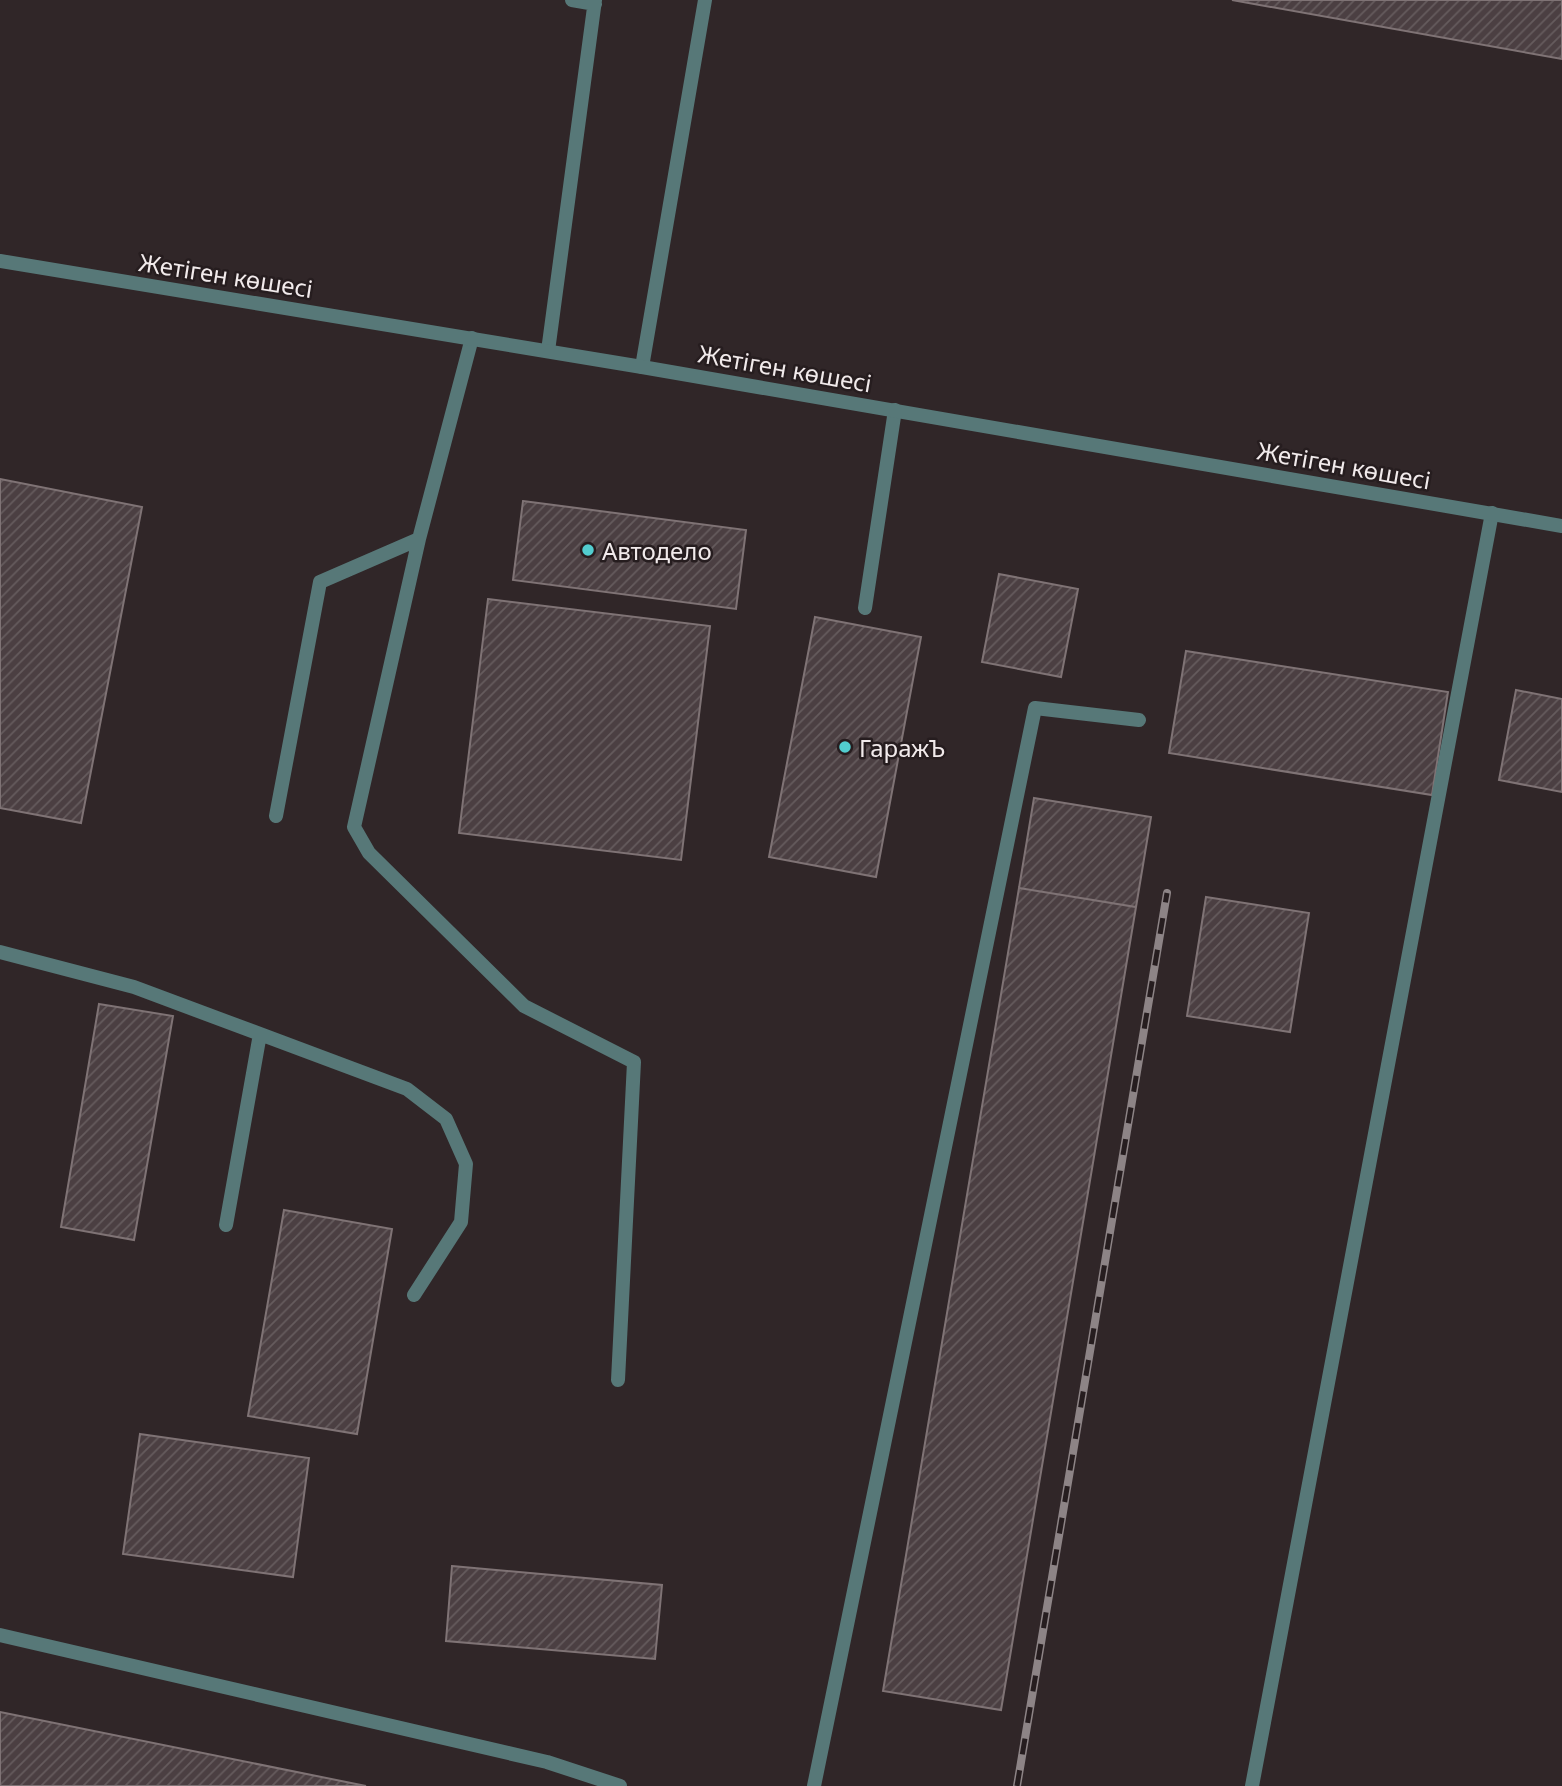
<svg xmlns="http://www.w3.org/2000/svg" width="1562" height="1786" font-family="'Noto Sans',sans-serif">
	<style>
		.building { fill: url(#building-hatch); stroke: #7f7375; stroke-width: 2 }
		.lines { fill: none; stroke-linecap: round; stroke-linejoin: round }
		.service { stroke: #577878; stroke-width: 14 }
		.tertiary { stroke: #577878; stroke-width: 14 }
		.rail-casing { stroke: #8d8486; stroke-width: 8 }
		.rail { stroke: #261d1f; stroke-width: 5; stroke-dasharray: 16; stroke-linecap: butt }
		.poi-dot { fill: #52cdcf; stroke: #261d1f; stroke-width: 2.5 }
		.labels { text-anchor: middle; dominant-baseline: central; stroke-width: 5; stroke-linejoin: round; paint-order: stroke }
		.street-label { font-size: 24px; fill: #f1eaeb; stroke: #261d1f }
		.poi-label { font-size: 24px; fill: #f1eaeb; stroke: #261d1f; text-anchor: start }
	</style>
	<defs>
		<pattern id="building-hatch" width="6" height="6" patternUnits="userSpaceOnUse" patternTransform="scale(1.75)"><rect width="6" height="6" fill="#4b3f42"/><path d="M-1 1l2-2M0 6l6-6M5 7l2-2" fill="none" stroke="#655b5d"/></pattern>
	</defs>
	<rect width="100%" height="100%" fill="#302628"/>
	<!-- building -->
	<path class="building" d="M 1232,0 L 1562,0 L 1562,59 Z
		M 0,479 L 142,507 L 81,823 L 0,808 Z
		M 523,501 L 746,530 L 736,609 L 513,580 Z
		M 999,574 L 1078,589 L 1061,677 L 982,662 Z
		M 488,599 L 710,626 L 681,860 L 459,833 Z
		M 815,617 L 921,637 L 876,877 L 769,857 Z
		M 1186,651 L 1448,692 L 1432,795 L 1169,753 Z
		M 1516,690 L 1562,699 L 1562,792 L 1499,780 Z
		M 1034,798 L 1151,817 L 1136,907 L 1019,888 Z
		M 1019,888 L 1136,907 L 1001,1710 L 883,1691 Z
		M 1206,897 L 1309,913 L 1290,1032 L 1187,1016 Z
		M 99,1004 L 173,1016 L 134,1240 L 61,1227 Z
		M 284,1210 L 392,1229 L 357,1434 L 248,1416 Z
		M 140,1434 L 309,1458 L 293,1577 L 123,1554 Z
		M 452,1566 L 662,1585 L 655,1659 L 446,1641 Z
		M 0,1712 L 366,1786 L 0,1786 Z"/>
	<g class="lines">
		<!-- service -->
		<path class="service" d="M 572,0 L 595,4
			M 472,338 L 419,539 L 354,827 L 369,853 L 524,1006 L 634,1062 L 618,1380
			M 548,351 L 595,0
			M 642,367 L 705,0
			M 865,608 L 895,410
			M 276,816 L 320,582 L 419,539
			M 0,952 L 134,987 L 407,1089 L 446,1119 L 466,1164 L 461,1222 L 414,1295
			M 226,1225 L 260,1034
			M 0,1635 L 547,1762 L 620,1786
			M 814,1786 L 1035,708 L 1139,720
			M 1252,1786 L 1492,513"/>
		<!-- tertiary -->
		<path class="tertiary" d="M 0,261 L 642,367 L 1562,526"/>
		<defs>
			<path id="rail" d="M 1017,1786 L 1167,893"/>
		</defs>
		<!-- rail casing -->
		<use href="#rail" class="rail-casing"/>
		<!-- rail -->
		<use href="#rail" class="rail"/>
	</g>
	<!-- markers -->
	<g class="poi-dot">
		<circle cx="588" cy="550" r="7"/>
		<circle cx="845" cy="747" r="7"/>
	</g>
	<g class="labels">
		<!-- street labels -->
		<g class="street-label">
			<text transform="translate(226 275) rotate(9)">Жетіген көшесі</text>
			<text transform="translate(785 368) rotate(10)">Жетіген көшесі</text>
			<text transform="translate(1344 465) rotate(10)">Жетіген көшесі</text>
		</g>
		<!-- poi labels -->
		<g class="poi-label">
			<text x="602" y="550">Автодело</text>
			<text x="859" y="747">ГаражЪ</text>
		</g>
	</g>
</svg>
